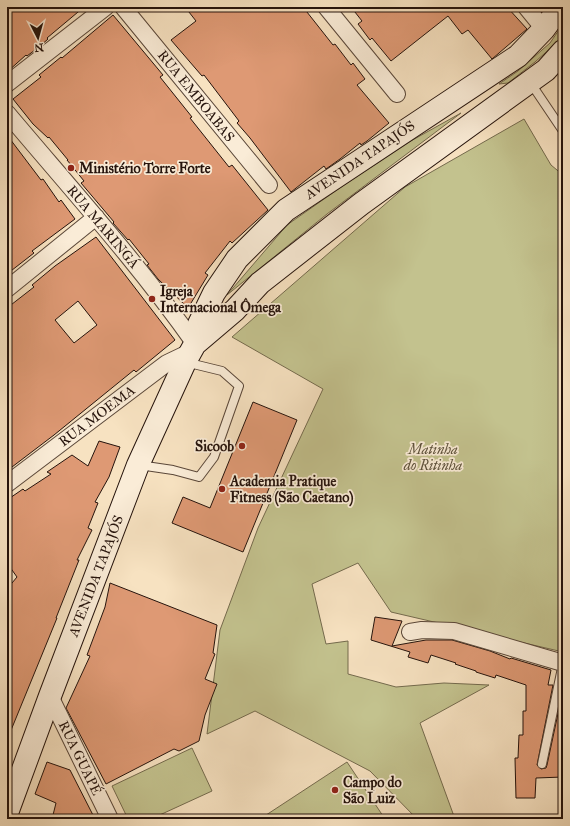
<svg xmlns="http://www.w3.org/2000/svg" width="570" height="826" font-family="'IM FELL Great Primer',serif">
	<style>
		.green { fill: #c3c28e; stroke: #746a4d }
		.building { fill: #de9974; stroke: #25130c; fill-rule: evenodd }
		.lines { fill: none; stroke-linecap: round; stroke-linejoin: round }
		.lane-casing { stroke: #5a4739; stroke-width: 10 }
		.street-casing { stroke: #5a4739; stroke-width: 18 }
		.secondary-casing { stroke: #25130c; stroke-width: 24 }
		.lane { stroke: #faecd7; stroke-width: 8 }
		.street { stroke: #faecd7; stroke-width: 16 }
		.secondary { stroke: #faecd7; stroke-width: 22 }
		.poi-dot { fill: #8f2418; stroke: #faecd7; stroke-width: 1.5 }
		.labels { text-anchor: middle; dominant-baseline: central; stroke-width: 3.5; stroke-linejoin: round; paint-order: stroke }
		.street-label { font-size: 14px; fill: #25130c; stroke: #faecd7 }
		.poi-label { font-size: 14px; font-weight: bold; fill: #25130c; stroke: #faecd7; text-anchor: start }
		.park-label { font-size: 14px; font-style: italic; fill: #5c503a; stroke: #faecd7 }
	</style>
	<rect width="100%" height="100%" fill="#f7e2c1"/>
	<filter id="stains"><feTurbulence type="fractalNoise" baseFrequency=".005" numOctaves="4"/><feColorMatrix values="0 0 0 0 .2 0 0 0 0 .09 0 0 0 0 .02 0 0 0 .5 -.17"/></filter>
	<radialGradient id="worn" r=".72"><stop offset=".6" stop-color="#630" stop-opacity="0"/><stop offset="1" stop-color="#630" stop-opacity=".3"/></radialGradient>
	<!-- green -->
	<path class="green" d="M 563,24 L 563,37 L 535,62 L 508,83 L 499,84 L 518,71 L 550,43 Z
		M 461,113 L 327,214 L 227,295 L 287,225 L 344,185 L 409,142 Z
		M 524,119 L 551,165 L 563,175 L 563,652 L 391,612 L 358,563 L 312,584 L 326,644 L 348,641 L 348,674 L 396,687 L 444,683 L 489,685 L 420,723 L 455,819 L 417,819 L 370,771 L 255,711 L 207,734 L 220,630 L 258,528 L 323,389 L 232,337 L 405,187 Z
		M 192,748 L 212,791 L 151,819 L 128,819 L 112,786 Z
		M 347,762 L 385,819 L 260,819 Z"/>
	<!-- building -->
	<path class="building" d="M 7,7 L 84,7 L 47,38 L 48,39 L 39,47 L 27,56 L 26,55 L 7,72 Z
		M 185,7 L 303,7 L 333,45 L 335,44 L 351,65 L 353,63 L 365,79 L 357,85 L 389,123 L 367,141 L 361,145 L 360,143 L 340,159 L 326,169 L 324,166 L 291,192 L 250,138 L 237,123 L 239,121 L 204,75 L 202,76 L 171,40 L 196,21 Z
		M 351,7 L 507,7 L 527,29 L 492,59 L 468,30 L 462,34 L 448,16 L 391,61 L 372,38 L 370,40 L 358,24 L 362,21 Z
		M 113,15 L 163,75 L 160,77 L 192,117 L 190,118 L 229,167 L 232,165 L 268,210 L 232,243 L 230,241 L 205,273 L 208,275 L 188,308 L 158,279 L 147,265 L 149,264 L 129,239 L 128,240 L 113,223 L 114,222 L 81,183 L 84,181 L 67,160 L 68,160 L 49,137 L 48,138 L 33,124 L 13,99 L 41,77 L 39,75 L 61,57 L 62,58 Z
		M 7,135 L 41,180 L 43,179 L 59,202 L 61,200 L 75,219 L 32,251 L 34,253 L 7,274 Z
		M 96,237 L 175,340 L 136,372 L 134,370 L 54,435 L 12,467 L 7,461 L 7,308 L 34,287 L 32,285 L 55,266 ZM 78,301 L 97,325 L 74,343 L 55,320 Z
		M 253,402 L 297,420 L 243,552 L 172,523 L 183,497 L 210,508 Z
		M 99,441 L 120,447 L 109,477 L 95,502 L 98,503 L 88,528 L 92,530 L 77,560 L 79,560 L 56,618 L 57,618 L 7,740 L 7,589 L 17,577 L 7,563 L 7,500 L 23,489 L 25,491 L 51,474 L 47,472 L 72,455 L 88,466 Z
		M 110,583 L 217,625 L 213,653 L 215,654 L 205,679 L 217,684 L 205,715 L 199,741 L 179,751 L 174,749 L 106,784 L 66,708 L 90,656 L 87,655 L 105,607 Z
		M 375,617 L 402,621 L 392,646 L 426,640 L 452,640 L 490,651 L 510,659 L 511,658 L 551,670 L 548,685 L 553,685 L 537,765 L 541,769 L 546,768 L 547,765 L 563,690 L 563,777 L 536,778 L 535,798 L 516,798 L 515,758 L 518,758 L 519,735 L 523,735 L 523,711 L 526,711 L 526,685 L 496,675 L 495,678 L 476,672 L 476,671 L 455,664 L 456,663 L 431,655 L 428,663 L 408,657 L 410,652 L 371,640 Z
		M 47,762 L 70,770 L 95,819 L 52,819 L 56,803 L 35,794 Z"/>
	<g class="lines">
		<defs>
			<path id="lane" d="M 530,82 L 563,131
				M 139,465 L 173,470 L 199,477 L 214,457 L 239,386 L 222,371 L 185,362
				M 542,764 L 563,663"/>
			<path id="street" d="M 123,7 L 269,185
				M 326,7 L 397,94
				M 526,7 L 544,29
				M 7,84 L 106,7
				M 7,113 C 71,189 138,263 195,344
				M 7,289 L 96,217
				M 7,484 L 167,363 L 190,352
				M 410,632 L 422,630 L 454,631 L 563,663
				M 50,696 L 110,819"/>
			<path id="secondary" d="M 195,344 L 199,324 L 214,293 L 237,259 L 286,210 L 518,56 L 544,29 L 560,7
				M 7,813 L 50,696 L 138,465 L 185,362 L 195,344 L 235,310 L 260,283 L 361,204 L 546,70 L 563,51"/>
		</defs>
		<!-- lane casing -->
		<use href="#lane" class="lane-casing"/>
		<!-- street casing -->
		<use href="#street" class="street-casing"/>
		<!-- secondary casing -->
		<use href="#secondary" class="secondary-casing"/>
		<!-- lane -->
		<use href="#lane" class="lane"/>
		<!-- street -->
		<use href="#street" class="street"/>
		<!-- secondary -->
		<use href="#secondary" class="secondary"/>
	</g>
	<!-- markers -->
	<g class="poi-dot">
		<circle cx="71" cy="168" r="4"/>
		<circle cx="152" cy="299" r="4"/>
		<circle cx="242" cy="446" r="4"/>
		<circle cx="222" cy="489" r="4"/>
		<circle cx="335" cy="790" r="4"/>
	</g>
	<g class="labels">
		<!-- street labels -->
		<g class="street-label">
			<text transform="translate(196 96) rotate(51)">RUA EMBOABAS</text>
			<text transform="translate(360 160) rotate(-34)">AVENIDA TAPAJÓS</text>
			<text transform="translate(103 227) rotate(50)">RUA MARINGÁ</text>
			<text transform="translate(97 416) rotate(-37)">RUA MOEMA</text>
			<text transform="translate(96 576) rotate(-69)">AVENIDA TAPAJÓS</text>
			<text transform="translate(80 758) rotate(64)">RUA GUAPÉ</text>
		</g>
		<!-- poi labels -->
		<g class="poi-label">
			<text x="79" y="168">Ministério Torre Forte</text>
			<text x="160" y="291">Igreja<tspan x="160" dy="16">Internacional Ômega</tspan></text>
			<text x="234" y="446" text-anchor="end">Sicoob</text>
			<text x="230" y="481">Academia Pratique<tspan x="230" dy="16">Fitness (São Caetano)</tspan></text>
			<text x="343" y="782">Campo do<tspan x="343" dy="16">São Luiz</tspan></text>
		</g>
		<!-- park labels -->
		<g class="park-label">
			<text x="433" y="449">Matinha<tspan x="433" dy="16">do Ritinha</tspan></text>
		</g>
	</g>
	<!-- margin -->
	<rect width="570" height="826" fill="none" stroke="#f7e2c1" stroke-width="24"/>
	<rect x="8" y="8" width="554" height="810" fill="none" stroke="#25130c" stroke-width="2"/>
	<rect x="12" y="12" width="546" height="802" fill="none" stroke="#25130c"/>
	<!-- north arrow -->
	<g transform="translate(38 38) rotate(174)" stroke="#faecd7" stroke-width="3" paint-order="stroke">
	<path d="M0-3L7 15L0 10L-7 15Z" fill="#25130c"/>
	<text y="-6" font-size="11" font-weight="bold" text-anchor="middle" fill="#25130c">N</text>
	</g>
	<rect width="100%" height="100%" filter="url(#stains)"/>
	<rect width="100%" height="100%" fill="url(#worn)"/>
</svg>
